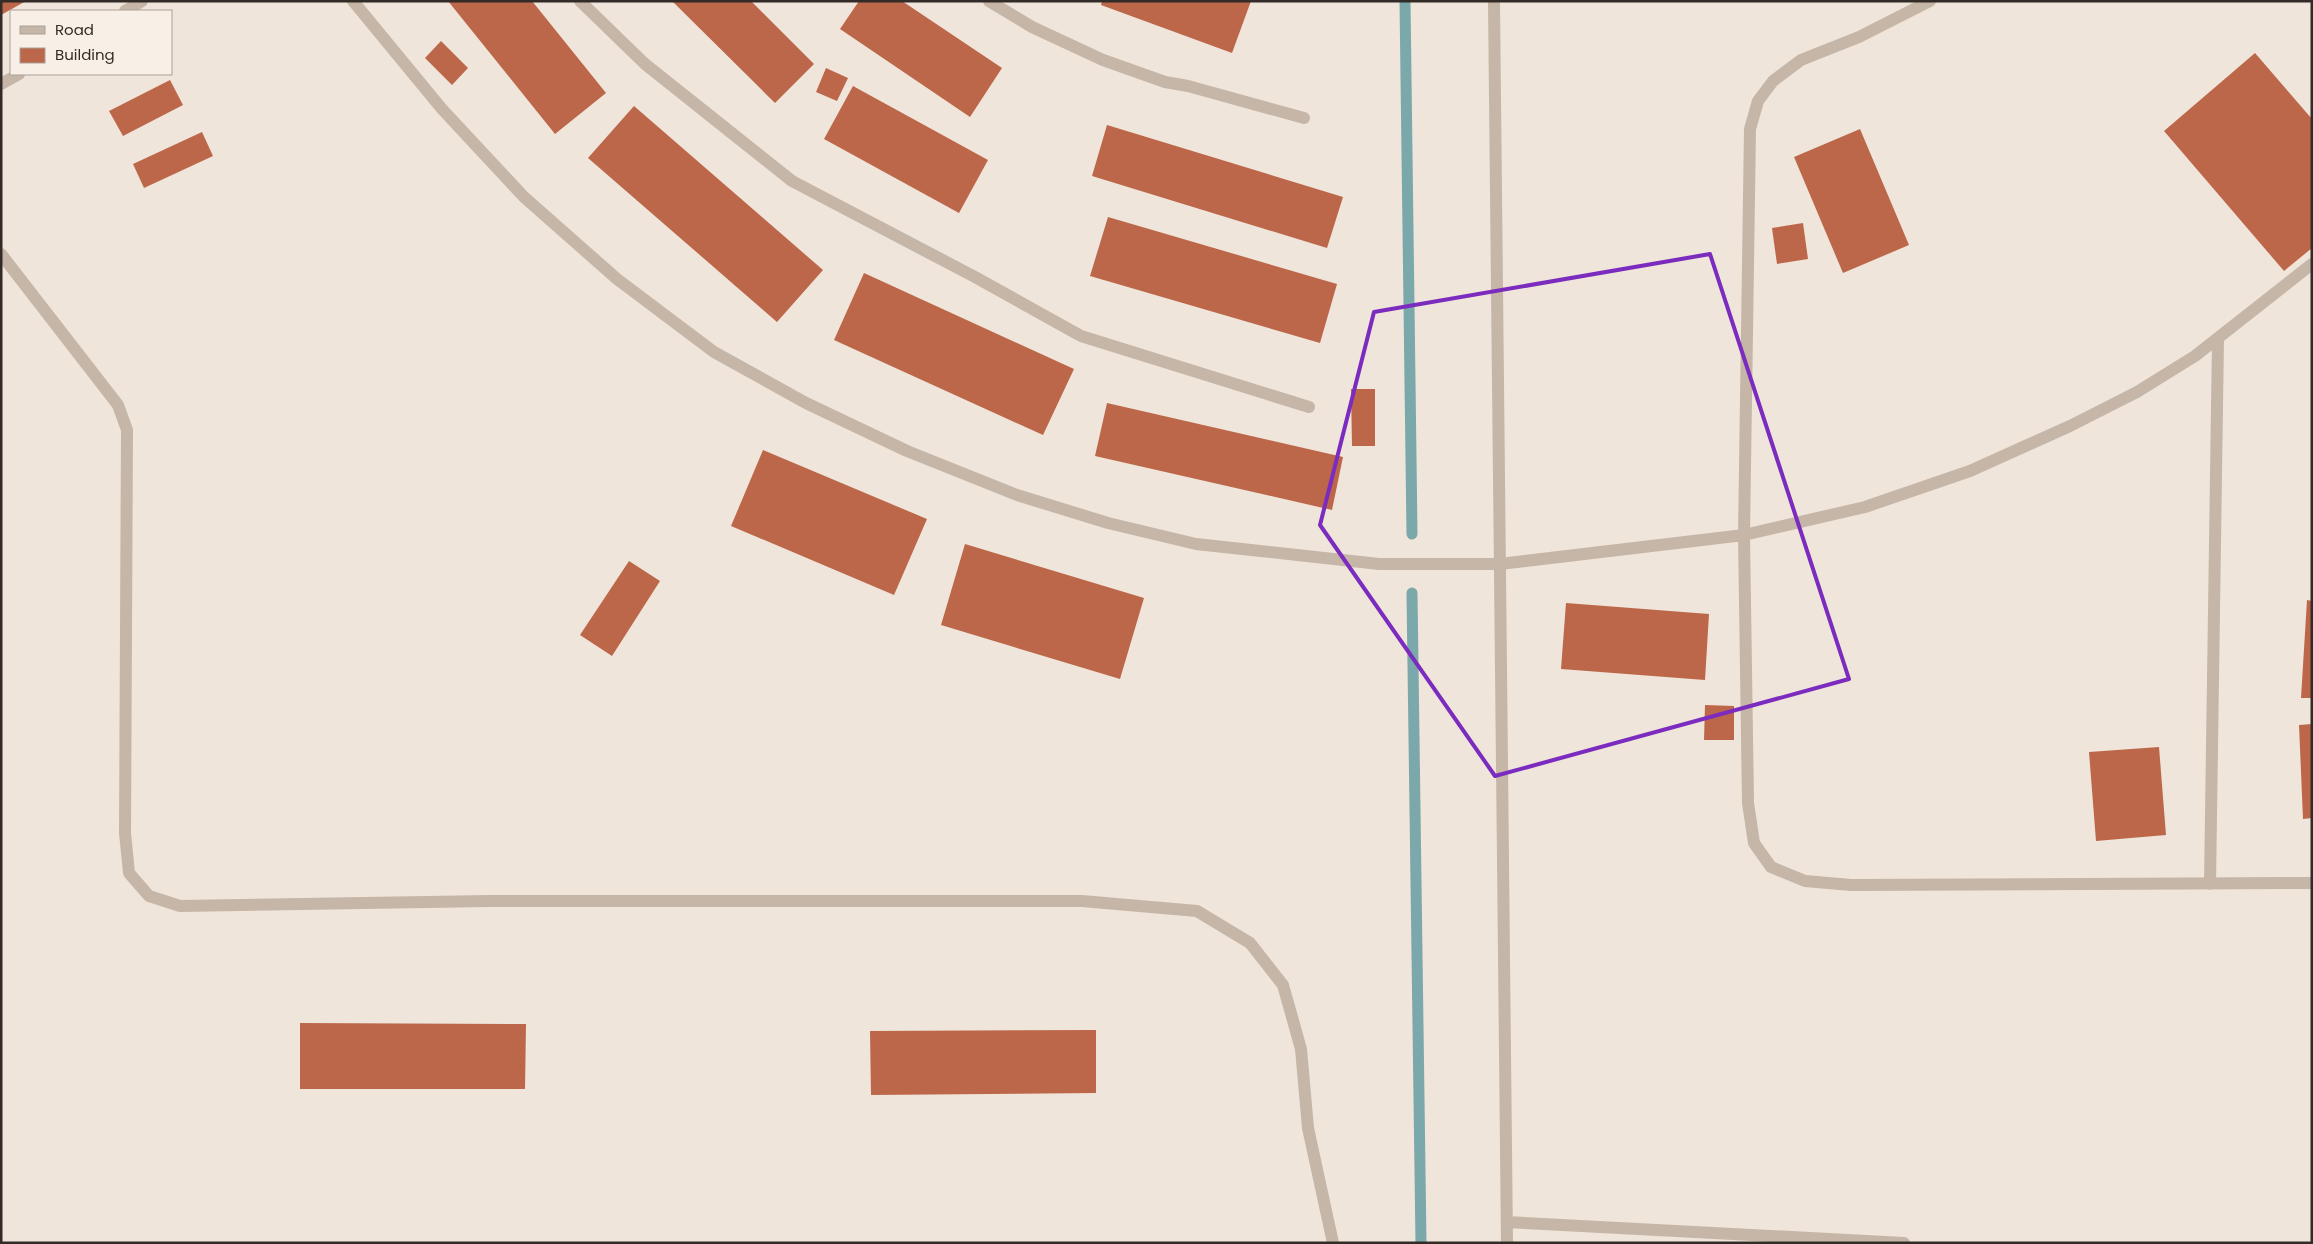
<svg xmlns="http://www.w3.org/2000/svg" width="2313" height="1244" font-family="Poppins,sans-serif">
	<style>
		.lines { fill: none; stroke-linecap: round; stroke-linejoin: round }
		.stream { stroke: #7ba8aa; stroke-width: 11 }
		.building { fill: #bd674a }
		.minor { stroke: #c6b6a7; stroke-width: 12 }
		.marked { fill: none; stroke: #7b2cbf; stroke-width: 4; stroke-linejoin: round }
	</style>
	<rect width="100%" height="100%" fill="#efe5da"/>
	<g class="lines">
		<!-- stream -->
		<path class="stream" d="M 1405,1 L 1412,534
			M 1412,593 L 1421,1243"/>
	</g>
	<!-- building -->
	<path class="building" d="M 1,1 L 26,1 L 1,15 Z
		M 448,1 L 532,1 L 606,93 L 555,134 Z
		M 672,1 L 751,1 L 814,64 L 775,103 Z
		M 859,1 L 902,1 L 1002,68 L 970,117 L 840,29 Z
		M 1102,1 L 1251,1 L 1232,53 L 1101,5 Z
		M 441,41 L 468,68 L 452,85 L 425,58 Z
		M 2255,53 L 2312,119 L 2312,248 L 2284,271 L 2164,131 Z
		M 826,68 L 848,78 L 837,101 L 816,92 Z
		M 170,80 L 183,105 L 123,136 L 109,111 Z
		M 853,86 L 988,160 L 959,213 L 824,139 Z
		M 634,106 L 823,270 L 777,322 L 588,158 Z
		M 1107,125 L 1343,197 L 1327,248 L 1092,176 Z
		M 1860,129 L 1909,245 L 1843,273 L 1794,157 Z
		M 202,132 L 213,156 L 144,188 L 133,164 Z
		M 1108,217 L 1337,284 L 1320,343 L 1090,276 Z
		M 1803,223 L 1808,259 L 1777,264 L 1772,228 Z
		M 864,273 L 1074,369 L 1043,435 L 834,340 Z
		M 1351,389 L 1375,389 L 1375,446 L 1352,446 Z
		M 1107,403 L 1343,457 L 1332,510 L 1095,456 Z
		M 763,450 L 927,519 L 894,595 L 731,526 Z
		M 965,544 L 1144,598 L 1120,679 L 941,625 Z
		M 629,561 L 660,581 L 612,656 L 580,635 Z
		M 2307,600 L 2312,601 L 2312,698 L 2301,698 Z
		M 1566,603 L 1709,614 L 1705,680 L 1561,669 Z
		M 1705,705 L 1734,706 L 1734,740 L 1704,740 Z
		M 2312,724 L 2312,818 L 2303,819 L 2299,725 Z
		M 2159,747 L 2166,835 L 2096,841 L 2089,752 Z
		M 300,1023 L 526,1024 L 525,1089 L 300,1089 Z
		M 1096,1030 L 1096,1093 L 871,1095 L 870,1031 Z"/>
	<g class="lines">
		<!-- minor -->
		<path class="minor" d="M 353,1 L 442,109 L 524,197 L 617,279 L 714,352 L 806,403 L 907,451 L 1017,495 L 1108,523 L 1196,544 L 1379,564 L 1500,564 L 1744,535 L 1865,507 L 1970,471 L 2070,426 L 2137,392 L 2195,356 L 2312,264
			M 580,1 L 645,64 L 792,181 L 975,277 L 1081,336 L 1309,407
			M 989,1 L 1032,27 L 1103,60 L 1165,82 L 1188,86 L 1304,118
			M 1494,1 L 1507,1243
			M 1930,1 L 1859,37 L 1801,60 L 1773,81 L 1758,101 L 1750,129 L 1744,535 L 1748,803 L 1754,843 L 1771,867 L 1805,881 L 1851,885 L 2312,883
			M 125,11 L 142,1
			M 1,84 L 19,74
			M 1,254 L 118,405 L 127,430 L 125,833 L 129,873 L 149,896 L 180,906 L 489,901 L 1082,901 L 1197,911 L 1250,943 L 1283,985 L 1301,1049 L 1308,1128 L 1333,1243
			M 2210,884 L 2218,339
			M 1507,1222 L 1904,1243"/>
	</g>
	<!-- marked area -->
	<path class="marked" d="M 1710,254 L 1849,679 L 1495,776 L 1320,525 L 1374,312 Z"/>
	<!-- border -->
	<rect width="2313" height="1244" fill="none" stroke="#332b27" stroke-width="5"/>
	<!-- legend -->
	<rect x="10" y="10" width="162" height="65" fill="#f8f0e6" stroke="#a9a19a"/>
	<rect x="20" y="26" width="25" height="8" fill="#c6b6a7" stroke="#a9a19a"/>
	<text x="55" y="35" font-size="15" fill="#332b27">Road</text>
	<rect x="20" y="48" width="25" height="15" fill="#bd674a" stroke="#a9a19a"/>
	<text x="55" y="60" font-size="15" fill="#332b27">Building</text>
</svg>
